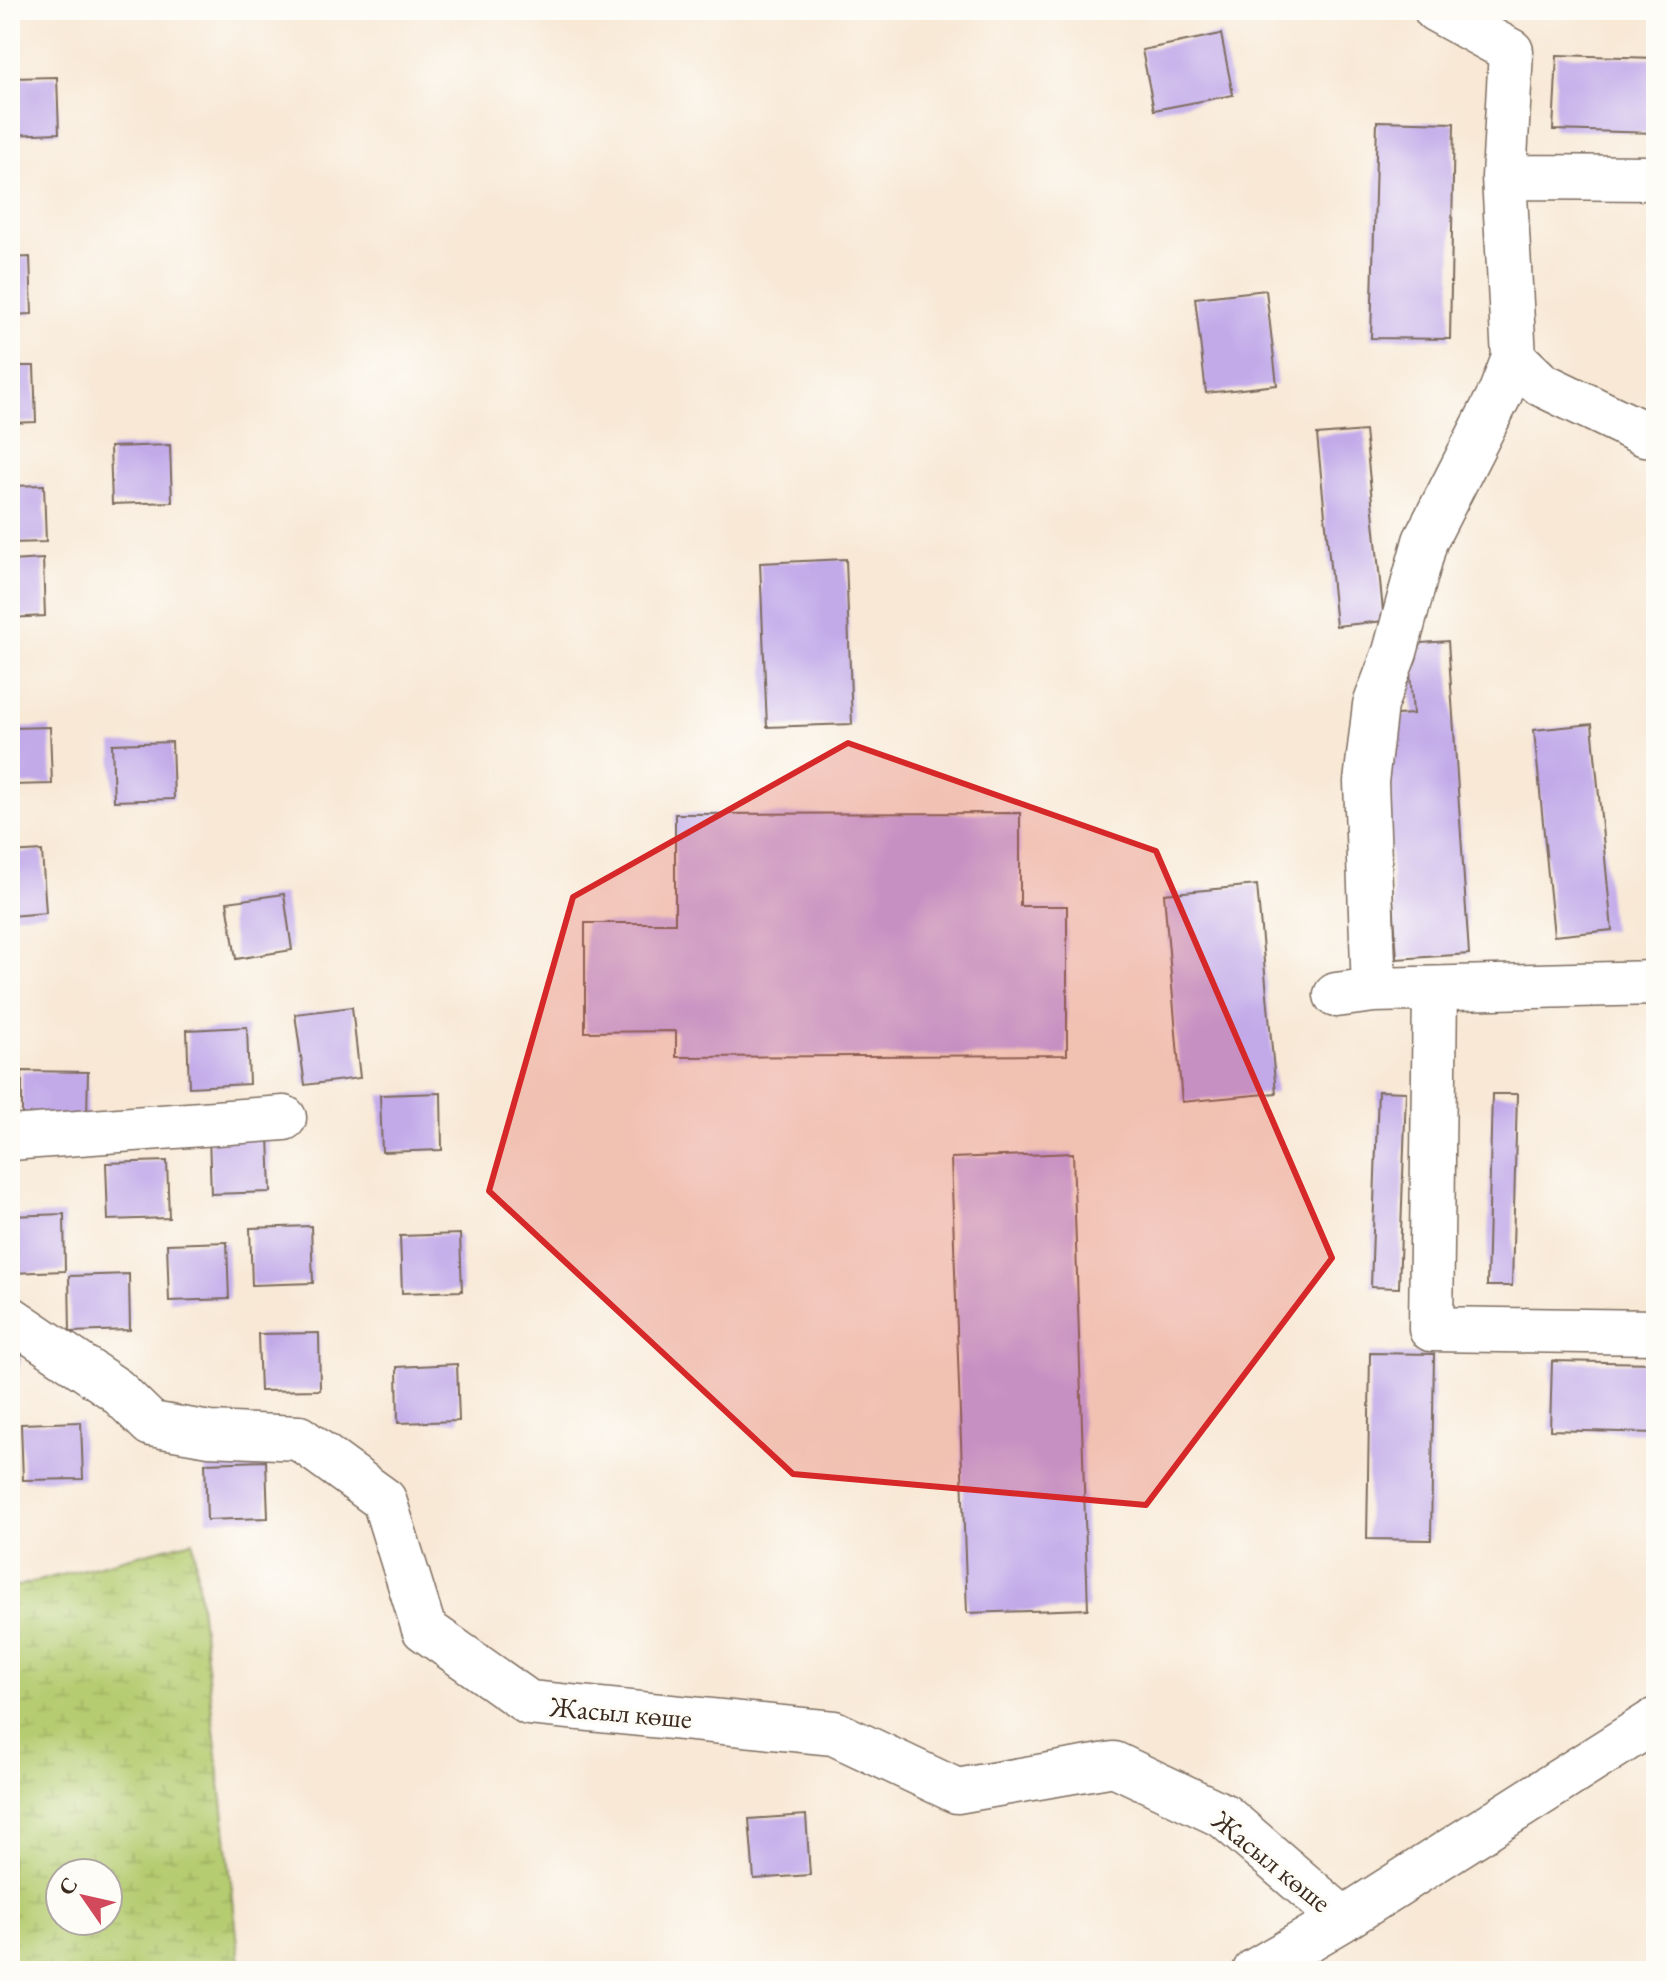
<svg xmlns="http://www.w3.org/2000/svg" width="1666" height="1981" font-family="'EB Garamond',serif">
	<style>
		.wetland { fill: url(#wetland-marsh); stroke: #787b48; stroke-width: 2; fill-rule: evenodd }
		.building { fill: #c2aae9 }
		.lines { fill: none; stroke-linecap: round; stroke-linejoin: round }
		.minor-casing { stroke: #7d6c5e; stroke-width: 47 }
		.minor { stroke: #fff; stroke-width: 44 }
		.rail { stroke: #3b2a1e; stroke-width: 6 }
		.marked { fill: #d62828; fill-opacity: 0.2; stroke: #d62828; stroke-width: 6; stroke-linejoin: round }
		.labels { text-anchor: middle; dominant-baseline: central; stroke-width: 7; stroke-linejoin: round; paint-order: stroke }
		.street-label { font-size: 28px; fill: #3b2a1e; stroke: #fdfcf7 }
	</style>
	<defs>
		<pattern id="wetland-marsh" width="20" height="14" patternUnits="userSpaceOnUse" patternTransform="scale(2)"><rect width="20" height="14" fill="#b5cc71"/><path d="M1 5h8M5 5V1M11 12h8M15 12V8" fill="none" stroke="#9daf61"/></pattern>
	</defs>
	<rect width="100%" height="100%" fill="#fdfcf7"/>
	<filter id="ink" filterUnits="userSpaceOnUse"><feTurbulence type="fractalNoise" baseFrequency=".0125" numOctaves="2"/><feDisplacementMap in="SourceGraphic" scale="16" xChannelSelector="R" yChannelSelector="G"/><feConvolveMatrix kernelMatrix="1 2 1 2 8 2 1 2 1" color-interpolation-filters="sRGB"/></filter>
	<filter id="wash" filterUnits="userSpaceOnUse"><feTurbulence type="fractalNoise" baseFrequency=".006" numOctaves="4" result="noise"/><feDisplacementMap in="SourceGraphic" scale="32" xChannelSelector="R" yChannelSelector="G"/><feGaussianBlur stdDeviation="1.8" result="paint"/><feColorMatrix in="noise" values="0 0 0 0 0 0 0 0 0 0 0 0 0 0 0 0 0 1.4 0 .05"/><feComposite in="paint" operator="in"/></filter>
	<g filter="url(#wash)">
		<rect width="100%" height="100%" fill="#f8e8d5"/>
		<!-- wetland -->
		<path class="wetland" d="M 193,1541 L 241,1971 L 10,1971 L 10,1588 ZM 60,1873 L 108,1873 L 108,1921 L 60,1921 Z"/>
		<g id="blocks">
			<!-- building -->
			<path class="building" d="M 1221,34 L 1233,95 L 1154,110 L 1142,50 Z
				M 1557,55 L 1656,58 L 1656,133 L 1553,130 Z
				M 57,77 L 59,133 L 10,135 L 10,78 Z
				M 1377,121 L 1454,123 L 1450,339 L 1371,338 Z
				M 30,257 L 32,314 L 10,315 L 10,258 Z
				M 1266,290 L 1277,385 L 1206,393 L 1195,298 Z
				M 10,366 L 34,366 L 36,422 L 10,423 Z
				M 1365,431 L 1384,621 L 1336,626 L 1317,435 Z
				M 170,445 L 172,502 L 112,504 L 110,447 Z
				M 44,485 L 46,542 L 10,543 L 10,486 Z
				M 43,559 L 45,616 L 10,618 L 10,561 Z
				M 846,559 L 852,724 L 767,727 L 760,563 Z
				M 1448,641 L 1469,954 L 1397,959 L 1381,716 L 1413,714 L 1408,644 Z
				M 1592,724 L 1612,930 L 1554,936 L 1534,730 Z
				M 50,727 L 52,784 L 10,785 L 10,728 Z
				M 172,742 L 174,799 L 114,801 L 112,744 Z
				M 1020,813 L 1020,906 L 1067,906 L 1067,1055 L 676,1057 L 676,1031 L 585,1032 L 585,923 L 675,923 L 675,814 Z
				M 42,851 L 46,913 L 10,916 L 10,853 Z
				M 1257,885 L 1276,1093 L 1182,1102 L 1164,894 Z
				M 284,894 L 292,950 L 236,959 L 227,902 Z
				M 352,1007 L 360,1078 L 305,1085 L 295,1014 Z
				M 247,1027 L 249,1084 L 189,1087 L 187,1030 Z
				M 22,1071 L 88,1072 L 87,1116 L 22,1117 Z
				M 1378,1091 L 1406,1092 L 1399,1288 L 1371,1287 Z
				M 441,1093 L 442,1150 L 382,1152 L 380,1095 Z
				M 1492,1094 L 1517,1094 L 1512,1286 L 1487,1286 Z
				M 269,1135 L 271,1192 L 211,1194 L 209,1137 Z
				M 1073,1153 L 1088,1609 L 967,1613 L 951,1158 Z
				M 167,1161 L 169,1218 L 108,1220 L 106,1163 Z
				M 64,1214 L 65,1271 L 10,1273 L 10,1216 Z
				M 311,1226 L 313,1283 L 252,1285 L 250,1228 Z
				M 460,1234 L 462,1291 L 402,1293 L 400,1236 Z
				M 227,1242 L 229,1299 L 169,1301 L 167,1244 Z
				M 129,1274 L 130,1330 L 70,1332 L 69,1276 Z
				M 319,1333 L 320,1390 L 260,1391 L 258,1334 Z
				M 10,1347 L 22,1348 L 15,1398 L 10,1398 Z
				M 1370,1353 L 1434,1354 L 1431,1540 L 1367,1539 Z
				M 1552,1361 L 1656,1363 L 1656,1433 L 1550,1430 Z
				M 457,1364 L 459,1421 L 398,1423 L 397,1367 Z
				M 81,1422 L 83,1479 L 23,1480 L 21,1424 Z
				M 266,1461 L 268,1518 L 207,1520 L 205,1463 Z
				M 806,1815 L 810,1875 L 754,1879 L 749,1819 Z"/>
		</g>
	</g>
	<g filter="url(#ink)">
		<use href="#blocks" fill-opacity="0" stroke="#7d6c5e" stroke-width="2"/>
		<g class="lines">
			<defs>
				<path id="minor" d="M 1436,10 L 1511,51 L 1504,177 L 1514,358
					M 1504,177 L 1656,178
					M 1435,989 L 1431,1329 L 1656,1332
					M 1374,990 L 1366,782 L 1375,705 L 1395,652 L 1425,541 L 1500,394 L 1514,358 L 1541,384 L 1645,434 L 1656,435
					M 1336,995 L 1374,990 L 1656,983
					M 10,1138 L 284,1118
					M 10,1318 L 116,1390 L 151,1424 L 210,1434 L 299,1438 L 384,1500 L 424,1629 L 529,1703 L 834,1733 L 957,1791 L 1114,1764 L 1224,1816 L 1343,1919
					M 1255,1971 L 1343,1919 L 1656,1720"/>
			</defs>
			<!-- minor casing -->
			<use href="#minor" class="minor-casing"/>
			<!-- minor -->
			<use href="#minor" class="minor"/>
			<!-- rail -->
			<path class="rail" d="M 1642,1971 L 1656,1963"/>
		</g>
	</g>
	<!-- marked area -->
	<path class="marked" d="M 848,743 L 1156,851 L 1332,1258 L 1146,1505 L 793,1474 L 489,1191 L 573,897 Z"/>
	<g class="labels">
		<!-- street labels -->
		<g class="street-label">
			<text transform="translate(621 1712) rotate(5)">Жасыл көше</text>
			<text transform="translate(1272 1861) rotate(39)">Жасыл көше</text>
		</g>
	</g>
	<!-- margin -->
	<rect width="1666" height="1981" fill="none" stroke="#fdfcf7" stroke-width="40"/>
	<!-- north arrow -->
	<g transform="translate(84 1897) rotate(304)"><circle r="38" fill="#fdfcf7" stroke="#afa8a0" stroke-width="2"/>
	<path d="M0-6L14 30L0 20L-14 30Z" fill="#d1495b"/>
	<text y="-12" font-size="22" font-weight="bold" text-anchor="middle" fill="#3b2a1e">С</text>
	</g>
</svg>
